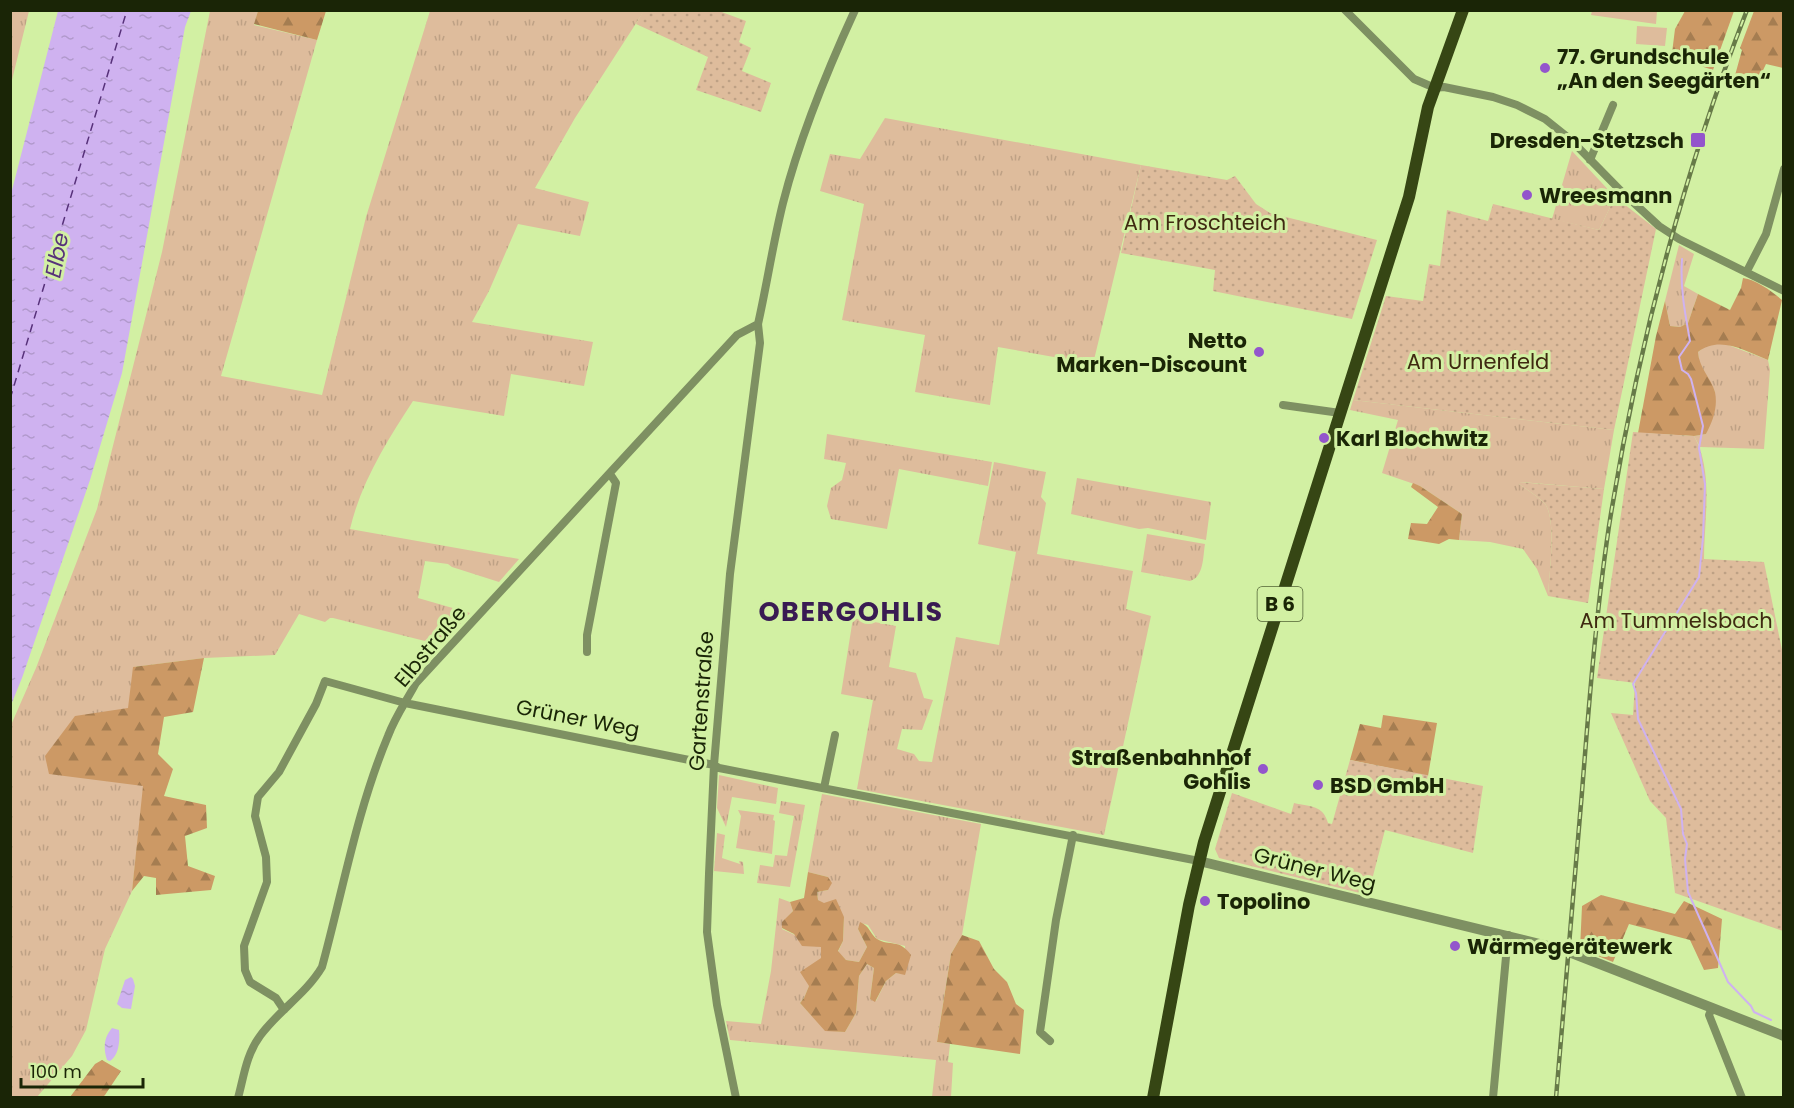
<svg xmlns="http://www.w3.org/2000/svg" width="1794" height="1108" font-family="Poppins,sans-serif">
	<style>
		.grass { fill: url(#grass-tufts) }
		.forest { fill: url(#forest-firs) }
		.garden { fill: url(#garden-dots) }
		.pitch { fill: #debc9c }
		.water { fill: url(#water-ripples) }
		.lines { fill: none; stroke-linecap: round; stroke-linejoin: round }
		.stream { stroke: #cfb2f0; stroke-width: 2 }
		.ferry { stroke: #57317a; stroke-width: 1.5; stroke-dasharray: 8 6; stroke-linecap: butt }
		.minor { stroke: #7e9062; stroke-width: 8 }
		.tertiary { stroke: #7e9062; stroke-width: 10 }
		.primary { stroke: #364614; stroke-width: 12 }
		.rail-casing { stroke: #677a48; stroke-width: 4.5 }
		.rail { stroke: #d2f0a3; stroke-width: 2; stroke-dasharray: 7; stroke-linecap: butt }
		.poi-dot { fill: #9355cc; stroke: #d2f0a3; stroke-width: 2 }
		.labels { text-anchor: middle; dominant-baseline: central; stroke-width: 6; stroke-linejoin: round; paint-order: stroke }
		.shield { fill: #d2f0a3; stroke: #516235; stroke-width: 1.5 }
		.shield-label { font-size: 20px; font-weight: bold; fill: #1a2506 }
		.poi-label { font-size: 21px; font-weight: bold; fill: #1a2506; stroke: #d2f0a3; text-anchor: start }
		.park-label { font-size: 21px; fill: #3f2911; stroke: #d2f0a3 }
		.street-label { font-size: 21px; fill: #1a2506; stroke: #d2f0a3 }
		.water-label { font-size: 22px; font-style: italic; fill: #57317a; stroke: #d2f0a3 }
		.district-label { font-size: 27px; font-weight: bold; letter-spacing: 1.5px; fill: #391b53; stroke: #d2f0a3 }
	</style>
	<defs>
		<pattern id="grass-tufts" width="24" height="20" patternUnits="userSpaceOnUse" patternTransform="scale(1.5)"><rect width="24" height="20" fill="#debc9c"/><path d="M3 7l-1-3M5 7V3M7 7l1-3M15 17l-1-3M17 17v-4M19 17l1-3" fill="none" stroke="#bea185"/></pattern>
		<pattern id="forest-firs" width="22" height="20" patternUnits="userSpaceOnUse" patternTransform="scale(1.5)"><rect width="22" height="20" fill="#cc9965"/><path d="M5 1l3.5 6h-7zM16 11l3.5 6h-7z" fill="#a57d51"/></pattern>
		<pattern id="garden-dots" width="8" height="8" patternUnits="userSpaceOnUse" patternTransform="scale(1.5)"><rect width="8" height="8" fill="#debc9c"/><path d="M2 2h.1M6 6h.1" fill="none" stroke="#bea185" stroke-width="1.8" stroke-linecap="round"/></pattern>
		<pattern id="water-ripples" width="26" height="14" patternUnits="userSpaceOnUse" patternTransform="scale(1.5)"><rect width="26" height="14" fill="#cfb2f0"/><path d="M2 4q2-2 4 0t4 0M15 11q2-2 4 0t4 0" fill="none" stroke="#b199cc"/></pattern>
	</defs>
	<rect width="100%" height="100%" fill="#d2f0a3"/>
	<!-- grass -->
	<path class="grass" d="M 11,10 L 29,11 L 11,84 L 10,11 Z
		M 210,11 L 258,11 L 254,25 L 317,40 L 221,376 L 322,395 L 366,217 L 430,11 L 644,11 L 575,118 L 535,188 L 589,202 L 580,236 L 518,224 L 489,291 L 472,322 L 593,342 L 584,386 L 511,374 L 504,416 L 413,401 C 387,441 361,482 350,529 L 519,559 L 499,582 L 452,567 L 448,564 L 425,561 L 418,598 L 470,613 L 441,645 L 333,618 L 330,618 L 325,622 L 299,614 L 275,655 L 204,658 L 134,667 L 144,786 L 132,891 L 105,949 L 86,1030 L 72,1056 L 37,1097 L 11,1098 L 11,725 L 36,668 L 97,509 L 162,252 Z
		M 885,118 L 1141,165 L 1093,364 L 998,347 L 990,405 L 915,392 L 925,335 L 842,320 L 864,204 L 820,191 L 830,154 L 860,159 Z
		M 1572,151 L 1615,197 L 1599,230 L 1552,219 Z
		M 1679,245 L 1694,254 L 1684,286 L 1698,294 L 1688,323 L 1680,327 L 1670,326 L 1665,301 Z
		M 1723,343 L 1768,360 L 1770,370 L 1764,449 L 1700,447 L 1694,436 L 1706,434 L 1715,392 L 1699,362 L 1698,352 L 1707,345 Z
		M 1353,400 L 1614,430 L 1604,489 L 1520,482 L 1519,484 C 1527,490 1538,496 1545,504 C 1557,519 1549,577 1548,596 L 1537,569 L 1523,549 L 1490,542 L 1459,540 L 1462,514 L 1420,486 L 1382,473 L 1398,420 L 1350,410 Z
		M 827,434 L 992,462 L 988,486 L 899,469 L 887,529 L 831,519 L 827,506 L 831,488 L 842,480 L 846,463 L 824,459 Z
		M 994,462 L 1046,472 L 1041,497 L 1046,503 L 1037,554 L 1133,571 L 1126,609 L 1151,616 L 1104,835 L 857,789 L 873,700 L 841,694 L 853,618 L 896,626 L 889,667 L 916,673 L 924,698 L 933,700 L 922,730 L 902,729 L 897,749 L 914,754 L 919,761 L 932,762 L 956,637 L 999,645 L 1016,552 L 978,544 Z
		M 1077,478 L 1211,502 L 1206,540 L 1148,528 L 1139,529 L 1071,514 Z
		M 1147,534 L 1205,544 C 1203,556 1204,577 1190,581 L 1141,572 Z
		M 719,775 L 778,788 L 776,804 L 732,797 L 726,827 L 717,808 Z
		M 822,794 L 981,824 L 962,935 L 951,954 L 937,1042 L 950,1044 L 948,1062 L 953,1063 L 951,1097 L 932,1097 L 936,1060 L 730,1040 L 726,1021 L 761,1024 L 771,971 L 779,898 L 790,902 L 793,911 L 783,922 L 782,929 L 821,947 L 821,958 L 804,998 L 800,1003 L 825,1030 L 845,1032 L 856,1013 L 859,976 L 867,964 L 874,968 L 870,999 L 876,1001 L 886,981 L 896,973 L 905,974 L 905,946 L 877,939 L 868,925 L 861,923 L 858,929 L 867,947 L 859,962 L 846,960 L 838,952 L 843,941 L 844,917 L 818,900 L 817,892 L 828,890 L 828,877 L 808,872 Z
		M 781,801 L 805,805 L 790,887 L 757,883 L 760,865 L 773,867 L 775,855 L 787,856 L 794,816 L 779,813 Z
		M 738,810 L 774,815 L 773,820 L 775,821 L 772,854 L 736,848 L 741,816 Z
		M 717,833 L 725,835 L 722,858 L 740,864 L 739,861 L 743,862 L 744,874 L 714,871 Z"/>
	<!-- forest -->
	<path class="forest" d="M 258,11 L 258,10 L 326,11 L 317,40 L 254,24 Z
		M 1685,11 L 1734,11 L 1713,70 L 1685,61 L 1672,53 L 1675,29 Z
		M 1754,11 L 1784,11 L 1783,68 L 1766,64 L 1756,85 L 1734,79 L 1742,50 L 1740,48 Z
		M 1743,278 C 1757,280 1771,291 1782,300 L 1768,360 C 1745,351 1720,335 1698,352 C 1699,368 1711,378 1715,392 C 1718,407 1713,421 1706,434 L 1694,436 L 1638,433 L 1656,336 L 1665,301 L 1670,326 L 1680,327 L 1688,323 L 1698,294 L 1730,310 L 1741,288 Z
		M 1413,483 L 1420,486 L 1462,514 L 1459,540 L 1449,539 L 1439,544 L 1408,539 L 1411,523 L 1427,524 L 1438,507 L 1411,487 Z
		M 204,658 L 193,712 L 164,717 L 158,754 L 173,769 L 164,796 L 206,805 L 207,828 L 185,836 L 188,866 L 215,876 L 211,890 L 156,895 L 156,878 L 144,876 L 132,891 L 143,786 L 49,774 L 45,756 L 75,716 L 128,708 L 133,667 Z
		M 1383,715 L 1437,723 L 1428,776 L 1350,760 L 1360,724 L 1381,728 Z
		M 808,872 L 828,877 L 832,883 L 828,890 L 817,892 L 818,900 L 824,903 L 836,899 L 844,917 L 843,941 L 838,951 L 846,960 L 859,962 L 867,947 L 858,929 L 860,922 C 870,926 870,934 877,939 C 890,947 899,938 911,955 L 905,975 L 896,973 L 886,981 L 875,1002 L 870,999 L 874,968 L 867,964 L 859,976 L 856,1013 L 845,1032 L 825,1031 L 800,1003 L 804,998 L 809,986 L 800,972 L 821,958 L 821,947 L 802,946 L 794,934 L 782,928 L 782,922 L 793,911 L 790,902 L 804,898 Z
		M 1601,895 L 1675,914 L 1684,901 L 1722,919 L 1718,968 L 1704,970 L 1690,940 L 1629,924 L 1613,962 L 1580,949 L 1582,906 Z
		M 962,935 L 979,941 L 994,969 L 1007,982 L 1016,1004 L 1024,1010 L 1020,1054 L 937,1042 L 951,954 Z
		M 102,1060 L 121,1071 L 105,1095 L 103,1097 L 70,1097 L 95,1064 Z"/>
	<!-- garden -->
	<path class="garden" d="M 644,10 L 719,11 L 746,21 L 739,42 L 751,48 L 742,71 L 771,83 L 761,112 L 696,90 L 708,57 L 636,24 Z
		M 1141,165 L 1227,180 L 1235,176 L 1256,204 L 1270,213 L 1377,240 L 1352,319 L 1213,291 L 1215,270 L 1121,253 Z
		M 1615,197 L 1656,229 L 1614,430 L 1353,400 L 1386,296 L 1423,301 L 1429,264 L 1440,266 L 1447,210 L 1488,221 L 1493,204 L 1599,230 Z
		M 1633,432 L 1694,436 C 1714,472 1704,519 1704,559 L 1764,562 L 1783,655 L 1783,668 L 1782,669 L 1784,681 L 1783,931 L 1675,893 L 1666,818 L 1650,801 L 1611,713 L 1633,715 L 1635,683 L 1597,678 Z
		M 1519,482 L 1604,489 L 1588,603 L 1548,596 C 1549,577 1557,519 1545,504 C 1538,496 1527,490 1519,484 Z
		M 1350,760 L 1483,786 L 1473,853 L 1385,830 L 1368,895 L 1219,858 L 1215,849 L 1232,793 L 1291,814 L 1294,803 C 1311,807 1323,805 1328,823 L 1332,824 Z"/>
	<!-- pitch -->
	<path class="pitch" d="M 1592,11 L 1592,10 L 1657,11 L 1656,24 L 1591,15 Z
		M 1637,26 L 1667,28 L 1665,46 L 1636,44 Z"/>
	<!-- water -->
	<path class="water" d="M 58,11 L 191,11 L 185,27 L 122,373 L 90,480 L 22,678 L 11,705 L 11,194 Z
		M 131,977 L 133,979 L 135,986 L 131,1009 L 122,1008 L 117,1004 L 125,980 Z
		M 112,1028 L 119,1030 C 120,1041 119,1055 110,1061 L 107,1060 C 103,1048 104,1037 112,1028 Z"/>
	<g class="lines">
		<!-- stream -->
		<path class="stream" d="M 1682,259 C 1680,289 1685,313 1690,341 L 1679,357 L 1682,370 L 1688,374 L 1691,379 L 1703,426 L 1699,448 L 1705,484 L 1703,538 L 1699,577 L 1633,684 L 1636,693 L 1638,719 L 1681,809 L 1683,834 L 1687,844 L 1685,859 L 1688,892 L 1728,982 L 1751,1006 L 1754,1012 L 1771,1020"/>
		<!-- ferry -->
		<path class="ferry" d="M 10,399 L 127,10"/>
		<!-- minor -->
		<path class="minor" d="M 1345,10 L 1414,79 L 1435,88 L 1444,87 L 1493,97 L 1517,105 L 1545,119 L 1570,139 L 1621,191 L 1659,226 L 1679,239 L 1784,291
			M 1590,160 L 1613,105
			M 1747,271 L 1766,234 L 1784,169
			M 1283,405 L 1340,413
			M 587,652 L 587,635 L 616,483 L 610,474
			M 824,788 L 835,735
			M 1712,1008 L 1709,1015 L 1742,1098
			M 284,1010 L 276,998 L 250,982 L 245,970 L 244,946 L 267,882 L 266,857 L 255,816 L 258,797 L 279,772 L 316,704 L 325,681 L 405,703 L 714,765 L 719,768 L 1199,861
			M 1050,1041 L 1040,1032 L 1056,920 L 1073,835
			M 238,1098 C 244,1076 246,1055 260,1036 C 278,1011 306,994 322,967 C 343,890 357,810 388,736 C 395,717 407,700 416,683 L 737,335 L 758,324
			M 736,1098 L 717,1005 L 707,932 L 709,874 L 714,765 L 730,574 L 760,343 L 758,324 C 767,284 773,243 783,203 C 800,136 826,73 855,10
			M 1493,1098 L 1508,935"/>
		<!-- tertiary -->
		<path class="tertiary" d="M 1199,861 L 1564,950 L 1784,1036"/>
		<!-- primary -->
		<path class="primary" d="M 1153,1098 L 1189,905 L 1204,842 L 1409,197 L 1428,107 L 1463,10"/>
		<defs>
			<path id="rail" d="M 1556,1098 C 1565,996 1573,894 1582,792 C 1589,703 1596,614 1609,526 C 1637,350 1682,177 1747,10"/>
		</defs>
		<!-- rail casing -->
		<use href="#rail" class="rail-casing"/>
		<!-- rail -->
		<use href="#rail" class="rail"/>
	</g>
	<!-- markers -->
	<g class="poi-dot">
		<circle cx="1545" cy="68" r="6"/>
		<rect x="1690" y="132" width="16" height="16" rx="3"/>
		<circle cx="1527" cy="195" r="6"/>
		<circle cx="1259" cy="352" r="6"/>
		<circle cx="1324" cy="438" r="6"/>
		<circle cx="1263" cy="769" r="6"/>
		<circle cx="1318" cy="785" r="6"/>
		<circle cx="1205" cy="901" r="6"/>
		<circle cx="1455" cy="946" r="6"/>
	</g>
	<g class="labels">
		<!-- shield labels -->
		<rect class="shield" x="1257.5" y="587" width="45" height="34" rx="4.5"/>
		<g class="shield-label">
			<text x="1280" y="604">B 6</text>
		</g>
		<!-- poi labels -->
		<g class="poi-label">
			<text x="1557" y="56">77. Grundschule<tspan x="1557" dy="24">„An den Seegärten“</tspan></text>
			<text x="1684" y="140" text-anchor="end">Dresden-Stetzsch</text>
			<text x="1539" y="195">Wreesmann</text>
			<text x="1247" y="340" text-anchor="end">Netto<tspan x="1247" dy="24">Marken-Discount</tspan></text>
			<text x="1336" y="438">Karl Blochwitz</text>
			<text x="1251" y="757" text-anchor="end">Straßenbahnhof<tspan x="1251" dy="24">Gohlis</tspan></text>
			<text x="1330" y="785">BSD GmbH</text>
			<text x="1217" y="901">Topolino</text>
			<text x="1467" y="946">Wärmegerätewerk</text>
		</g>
		<!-- park labels -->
		<g class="park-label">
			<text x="1205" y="222">Am Froschteich</text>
			<text x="1478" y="361">Am Urnenfeld</text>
			<text x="1676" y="620">Am Tummelsbach</text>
		</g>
		<!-- street labels -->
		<g class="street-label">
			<text transform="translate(430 646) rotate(-50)">Elbstraße</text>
			<text transform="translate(701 701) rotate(-86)">Gartenstraße</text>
			<text transform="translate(578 718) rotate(11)">Grüner Weg</text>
			<text transform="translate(1315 869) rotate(14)">Grüner Weg</text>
		</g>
		<!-- water labels -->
		<g class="water-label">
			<text transform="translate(57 255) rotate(-79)">Elbe</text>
		</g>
		<!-- district labels -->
		<g class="district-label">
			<text x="851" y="611">OBERGOHLIS</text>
		</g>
	</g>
	<!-- border -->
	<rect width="1794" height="1108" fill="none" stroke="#1a2506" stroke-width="24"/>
	<!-- scale -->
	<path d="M21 1078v9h122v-9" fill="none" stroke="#1a2506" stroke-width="3"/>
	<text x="30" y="1078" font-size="18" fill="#1a2506" stroke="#d2f0a3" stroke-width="4.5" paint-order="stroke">100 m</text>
</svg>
